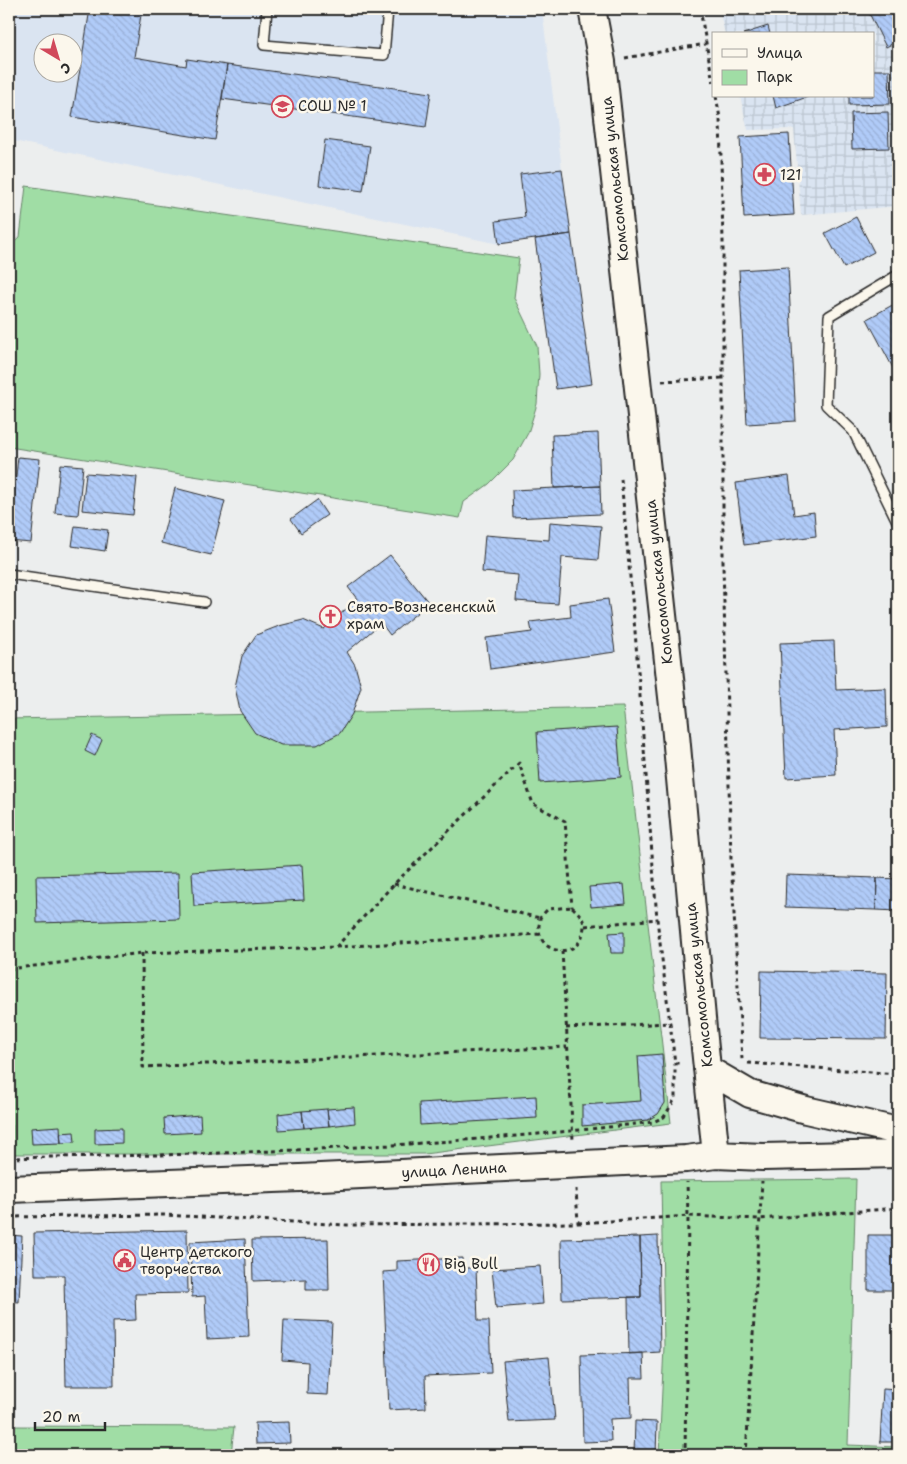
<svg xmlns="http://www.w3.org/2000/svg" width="907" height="1464" font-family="'Shantell Sans',sans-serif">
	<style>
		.built { fill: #dae4f1; fill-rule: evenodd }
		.industrial { fill: url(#industrial-grid) }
		.green { fill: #a0dda5; stroke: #668468 }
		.building { fill: url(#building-back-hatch); stroke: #2b2b2b }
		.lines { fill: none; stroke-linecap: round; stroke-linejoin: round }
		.lane-casing { stroke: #2b2b2b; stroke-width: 12 }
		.secondary-casing { stroke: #2b2b2b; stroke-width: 30 }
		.path { stroke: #2b2b2b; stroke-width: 3; stroke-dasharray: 4 4; stroke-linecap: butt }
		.lane { stroke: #fbf7ec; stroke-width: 9 }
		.secondary { stroke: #fbf7ec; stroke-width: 26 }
		.labels { text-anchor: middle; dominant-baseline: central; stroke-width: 5; stroke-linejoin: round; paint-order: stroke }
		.poi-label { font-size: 15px; fill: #2b2b2b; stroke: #fbf7ec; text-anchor: start }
		.street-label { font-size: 15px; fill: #2b2b2b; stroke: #fbf7ec }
	</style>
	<defs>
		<pattern id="industrial-grid" width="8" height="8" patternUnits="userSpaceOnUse" patternTransform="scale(1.25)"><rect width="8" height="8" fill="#dae4f1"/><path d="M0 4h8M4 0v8" fill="none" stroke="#bbc4cf"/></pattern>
		<pattern id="building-back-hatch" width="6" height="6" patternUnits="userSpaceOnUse" patternTransform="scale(1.25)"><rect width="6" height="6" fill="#b0cbf8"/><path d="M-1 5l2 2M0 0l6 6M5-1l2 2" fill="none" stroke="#98aed5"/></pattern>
	</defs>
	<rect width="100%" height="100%" fill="#eceeee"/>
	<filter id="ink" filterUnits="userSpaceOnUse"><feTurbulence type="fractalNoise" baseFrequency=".02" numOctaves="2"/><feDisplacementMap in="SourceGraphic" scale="10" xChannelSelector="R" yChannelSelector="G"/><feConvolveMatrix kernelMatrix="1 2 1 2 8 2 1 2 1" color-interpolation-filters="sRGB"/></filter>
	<g filter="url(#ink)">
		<!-- built -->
		<path class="built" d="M 9,9 L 542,9 L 562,169 L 520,174 L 525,217 L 496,221 L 499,244 L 9,140 ZM 42,42 L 72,42 L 72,72 L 42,72 Z"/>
		<!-- industrial -->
		<path class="industrial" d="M 719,9 L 898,9 L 898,206 L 801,215 L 794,129 L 748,130 L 740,96 L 873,96 L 873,34 L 725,34 Z"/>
		<!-- green -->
		<path class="green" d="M 26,186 L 519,258 L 514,298 L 537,346 L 539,374 L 537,404 L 528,433 L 513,460 L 489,484 L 464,502 L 460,518 L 9,447 L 9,247 L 20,237 Z
			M 623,707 L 671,1123 L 424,1154 L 9,1154 L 9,719 Z
			M 856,1179 L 848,1445 L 898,1447 L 898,1455 L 659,1455 L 664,1346 L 661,1181 Z
			M 9,1426 L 234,1427 L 231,1455 L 9,1455 Z"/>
		<!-- building -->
		<path class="building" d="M 90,9 L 142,9 L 134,57 L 186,66 L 187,59 L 227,65 L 215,140 L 72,117 Z
			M 867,9 L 896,9 L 898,14 L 898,41 L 886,47 Z
			M 768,26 L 770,34 L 743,34 Z
			M 227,65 L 431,93 L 426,127 L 222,99 Z
			M 873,70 L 889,70 L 890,104 L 849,105 L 849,96 L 873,96 Z
			M 773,96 L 810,96 L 776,108 Z
			M 888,112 L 889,148 L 852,149 L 851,113 Z
			M 789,134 L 794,215 L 744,218 L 740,137 Z
			M 325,140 L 370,146 L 363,191 L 319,185 Z
			M 562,169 L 571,234 L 499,244 L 496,221 L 525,217 L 520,174 Z
			M 856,217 L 874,252 L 844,268 L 825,233 Z
			M 571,234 L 592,384 L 556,389 L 535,239 Z
			M 788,267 L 796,421 L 747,424 L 739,270 Z
			M 898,302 L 898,365 L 893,368 L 867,319 Z
			M 598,433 L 600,486 L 554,488 L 552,435 Z
			M 18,457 L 40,459 L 31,543 L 9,541 Z
			M 60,464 L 83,466 L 78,515 L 55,513 Z
			M 86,473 L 137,477 L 133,515 L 82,510 Z
			M 789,476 L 794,515 L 814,512 L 816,536 L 744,545 L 736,483 Z
			M 600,486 L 601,514 L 513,518 L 512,490 Z
			M 175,488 L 225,501 L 211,555 L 161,543 Z
			M 317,500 L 327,515 L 301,533 L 291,519 Z
			M 550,522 L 601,526 L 598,560 L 562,557 L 558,604 L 516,601 L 518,575 L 482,572 L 485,535 L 549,540 Z
			M 75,526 L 108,530 L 105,551 L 72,546 Z
			M 390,555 L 429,603 L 390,635 L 381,623 L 347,652 L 355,665 L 361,687 L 352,714 L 340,733 L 317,745 L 281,745 L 255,733 L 240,711 L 235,687 L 242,656 L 256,635 L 279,626 L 303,620 L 324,629 L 357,599 L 348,587 Z
			M 608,599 L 615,652 L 490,669 L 486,638 L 532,632 L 530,622 L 571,617 L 570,604 Z
			M 834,641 L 836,690 L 886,688 L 887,727 L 834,730 L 836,775 L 786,778 L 780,643 Z
			M 617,727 L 621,777 L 540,783 L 537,732 Z
			M 92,735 L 102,740 L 95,756 L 85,751 Z
			M 9,807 L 15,808 L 14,828 L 9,827 Z
			M 302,865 L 304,900 L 194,906 L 192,872 Z
			M 178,873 L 179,919 L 37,923 L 36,876 Z
			M 786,875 L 877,878 L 876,910 L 785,907 Z
			M 877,878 L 898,879 L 898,911 L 876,910 Z
			M 624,884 L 626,904 L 591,907 L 589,887 Z
			M 624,932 L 624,953 L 611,953 L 609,933 Z
			M 761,971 L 887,973 L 886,1039 L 760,1038 Z
			M 662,1054 L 665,1103 L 658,1114 L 648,1120 L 582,1126 L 582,1105 L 641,1101 L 638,1056 Z
			M 536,1096 L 537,1118 L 420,1125 L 419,1103 Z
			M 354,1107 L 355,1123 L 329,1126 L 327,1109 Z
			M 327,1109 L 329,1126 L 304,1128 L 302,1111 Z
			M 302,1111 L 304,1128 L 279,1130 L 278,1114 Z
			M 200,1115 L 201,1132 L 165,1134 L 164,1118 Z
			M 9,1125 L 12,1125 L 12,1150 L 9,1150 Z
			M 60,1126 L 61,1143 L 32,1144 L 31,1128 Z
			M 122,1128 L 122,1143 L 95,1144 L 95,1129 Z
			M 74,1132 L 75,1142 L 61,1143 L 60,1133 Z
			M 896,1220 L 898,1220 L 898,1290 L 868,1290 L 868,1235 L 896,1235 Z
			M 187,1230 L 188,1293 L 135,1294 L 136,1320 L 113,1321 L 114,1386 L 66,1386 L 64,1275 L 35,1275 L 34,1233 Z
			M 9,1235 L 22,1236 L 19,1302 L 9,1301 Z
			M 658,1236 L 660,1352 L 629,1354 L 628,1297 L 641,1297 L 640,1237 Z
			M 640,1237 L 641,1297 L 562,1299 L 561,1239 Z
			M 245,1239 L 249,1337 L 207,1339 L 205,1296 L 192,1297 L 190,1242 Z
			M 328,1239 L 329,1290 L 306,1290 L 306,1279 L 253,1281 L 252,1240 Z
			M 462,1258 L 462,1268 L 476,1268 L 478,1321 L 489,1321 L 491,1373 L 425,1376 L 426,1408 L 389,1410 L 383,1272 L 397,1271 L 397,1261 Z
			M 540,1266 L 543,1304 L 496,1308 L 492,1269 Z
			M 284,1320 L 332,1322 L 328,1395 L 307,1394 L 308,1362 L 282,1360 Z
			M 643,1353 L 644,1378 L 630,1378 L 631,1418 L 610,1419 L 611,1441 L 583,1442 L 581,1355 Z
			M 549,1357 L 555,1420 L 509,1422 L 503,1361 Z
			M 883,1389 L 898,1390 L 898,1442 L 880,1442 Z
			M 635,1421 L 657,1422 L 656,1455 L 634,1455 Z
			M 289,1422 L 290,1443 L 256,1444 L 255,1423 Z"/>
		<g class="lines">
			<defs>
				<path id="lane" d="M 267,9 L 264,45 L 384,55 L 388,9
					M 896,276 L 829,316 L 826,405 L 853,431 L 898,523
					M 9,574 L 204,602"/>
				<path id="secondary" d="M 592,9 L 602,62 L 675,724 L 703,1029 L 716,1155
					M 707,1069 L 750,1094 L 806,1110 L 898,1131
					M 9,1189 L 300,1178 L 686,1159 L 716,1155 L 763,1157 L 898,1154"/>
			</defs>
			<!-- lane casing -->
			<use href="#lane" class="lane-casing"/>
			<!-- secondary casing -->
			<use href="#secondary" class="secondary-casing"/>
			<!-- path -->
			<path class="path" d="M 700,9 L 713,82
				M 625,58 L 706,44
				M 716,96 L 720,118 L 723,241 L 723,565 L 731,859 L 742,1060
				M 662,381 L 723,378
				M 621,479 L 635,631 L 657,919
				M 394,884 L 540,918
				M 572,907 C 581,915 586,920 583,933 C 578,959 537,956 539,925 C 540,923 540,919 540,918 C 542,915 546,911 548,909 Z
				M 585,926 L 657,919 L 670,1023
				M 336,947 L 394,884 L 519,763 L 533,804 L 565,821 L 572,907
				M 562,951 L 573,1140
				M 142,953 L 143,1067 L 567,1047
				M 9,969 L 142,953 L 336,947 L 539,934
				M 566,1028 L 670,1023 L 675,1063 L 682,1063
				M 748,1063 L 898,1074
				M 9,1158 C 79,1156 150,1156 220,1153 C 365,1148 510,1139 653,1122 L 664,1117 L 675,1099 L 675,1063
				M 9,1217 L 164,1215 L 347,1225 L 578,1223 L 576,1189
				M 578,1223 L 688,1216 L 759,1219 L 898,1208
				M 685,1455 L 688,1216 L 687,1182
				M 746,1455 L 762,1181"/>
			<!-- lane -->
			<use href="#lane" class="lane"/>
			<!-- secondary -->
			<use href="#secondary" class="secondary"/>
		</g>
	</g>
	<!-- icons -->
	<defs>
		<symbol id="school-ring" viewBox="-11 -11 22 22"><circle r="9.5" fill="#fbf7ec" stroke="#d1495b" stroke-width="1.5"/><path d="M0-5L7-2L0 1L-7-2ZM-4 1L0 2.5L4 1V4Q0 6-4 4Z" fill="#d1495b"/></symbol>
		<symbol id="pharmacy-ring" viewBox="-11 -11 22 22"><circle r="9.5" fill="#fbf7ec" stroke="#d1495b" stroke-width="1.5"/><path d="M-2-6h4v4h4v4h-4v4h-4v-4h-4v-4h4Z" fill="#d1495b"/></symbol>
		<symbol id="church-ring" viewBox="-11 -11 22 22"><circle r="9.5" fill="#fbf7ec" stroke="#d1495b" stroke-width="1.5"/><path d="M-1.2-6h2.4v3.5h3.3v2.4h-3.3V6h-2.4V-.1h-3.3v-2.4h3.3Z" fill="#d1495b"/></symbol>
		<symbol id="civic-ring" viewBox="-11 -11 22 22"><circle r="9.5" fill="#fbf7ec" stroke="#d1495b" stroke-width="1.5"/><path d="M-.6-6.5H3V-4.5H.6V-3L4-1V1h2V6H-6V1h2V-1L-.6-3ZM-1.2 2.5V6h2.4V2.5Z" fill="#d1495b"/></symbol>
		<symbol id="restaurant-ring" viewBox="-11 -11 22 22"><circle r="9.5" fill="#fbf7ec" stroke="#d1495b" stroke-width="1.5"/><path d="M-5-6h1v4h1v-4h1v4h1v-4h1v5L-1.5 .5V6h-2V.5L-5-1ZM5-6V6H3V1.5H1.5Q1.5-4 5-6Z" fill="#d1495b"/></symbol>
	</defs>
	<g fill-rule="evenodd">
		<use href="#school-ring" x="270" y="94" width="25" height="25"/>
		<use href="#pharmacy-ring" x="752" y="162" width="25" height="25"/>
		<use href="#church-ring" x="318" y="604" width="25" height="25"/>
		<use href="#civic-ring" x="112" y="1248" width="25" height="25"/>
		<use href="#restaurant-ring" x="416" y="1252" width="25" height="25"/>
	</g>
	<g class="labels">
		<!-- poi labels -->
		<g class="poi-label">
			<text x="298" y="106">СОШ № 1</text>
			<text x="780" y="175">121</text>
			<text x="347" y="607">Свято-Вознесенский<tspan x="347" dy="17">храм</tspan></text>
			<text x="140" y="1252">Центр детского<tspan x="140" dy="17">творчества</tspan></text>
			<text x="444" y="1264">Big Bull</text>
		</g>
		<!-- street labels -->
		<g class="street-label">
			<text transform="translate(615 179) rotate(-96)">Комсомольская улица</text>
			<text transform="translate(659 582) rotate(-96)">Комсомольская улица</text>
			<text transform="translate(699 985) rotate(-96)">Комсомольская улица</text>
			<text transform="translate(454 1170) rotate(-3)">улица Ленина</text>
		</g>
	</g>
	<!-- margin -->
	<rect width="907" height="1464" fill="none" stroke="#fbf7ec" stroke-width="30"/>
	<rect x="15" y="15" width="877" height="1434" fill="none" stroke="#2b2b2b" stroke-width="2" filter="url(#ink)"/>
	<!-- legend -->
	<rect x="712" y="32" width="162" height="65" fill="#fbf7ec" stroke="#a8a59f"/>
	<rect x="722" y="49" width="25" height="8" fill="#fbf7ec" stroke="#a8a59f"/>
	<text x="757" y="58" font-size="15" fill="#2b2b2b">Улица</text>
	<rect x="722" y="70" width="25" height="15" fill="#a0dda5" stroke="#a8a59f"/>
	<text x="757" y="82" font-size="15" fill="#2b2b2b">Парк</text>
	<!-- north arrow -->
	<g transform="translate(58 58) rotate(142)"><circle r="24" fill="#fbf7ec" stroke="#a8a59f"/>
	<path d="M0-4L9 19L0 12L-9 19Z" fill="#d1495b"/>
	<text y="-8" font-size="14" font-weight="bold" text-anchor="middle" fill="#2b2b2b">С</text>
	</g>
	<!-- scale -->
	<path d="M35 1422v8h70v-8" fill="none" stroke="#2b2b2b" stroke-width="2.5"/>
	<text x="42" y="1422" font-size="15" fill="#2b2b2b" stroke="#fbf7ec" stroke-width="4" paint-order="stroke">20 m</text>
</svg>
